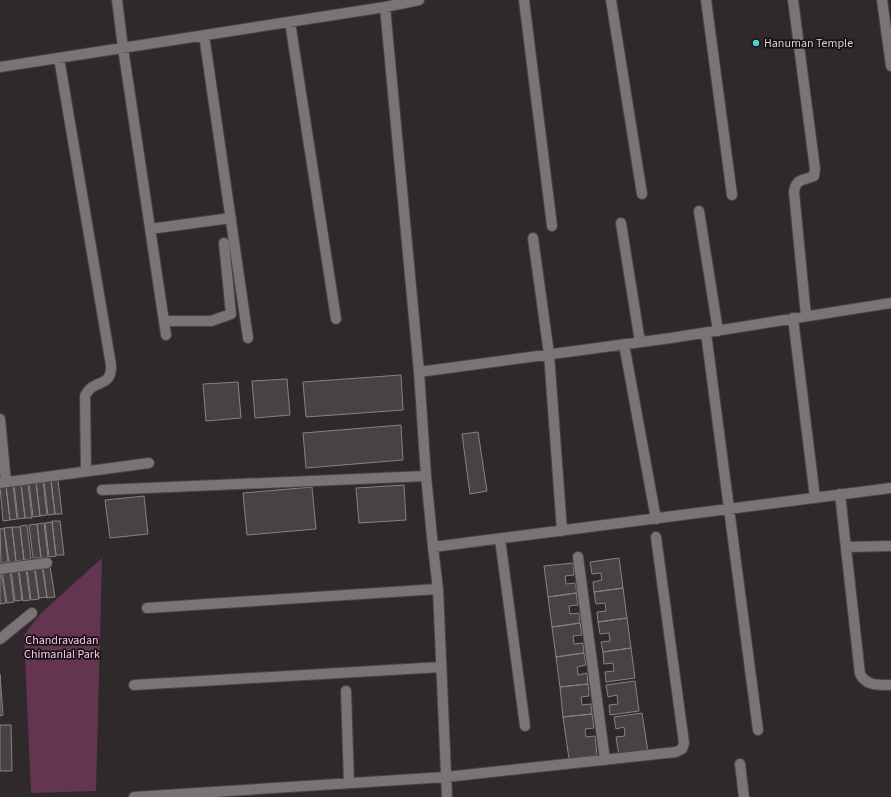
<svg xmlns="http://www.w3.org/2000/svg" width="891" height="797" font-family="'Source Sans 3',sans-serif">
	<style>
		.green { fill: #633551 }
		.building { fill: #484246; stroke: #888185 }
		.lines { fill: none; stroke-linecap: round; stroke-linejoin: round }
		.minor-casing { stroke: #494447; stroke-width: 12 }
		.minor { stroke: #7a7377; stroke-width: 10 }
		.poi-dot { fill: #52cdce; stroke: #151214; stroke-width: 1.5 }
		.labels { text-anchor: middle; dominant-baseline: central; stroke-width: 3.5; stroke-linejoin: round; paint-order: stroke }
		.poi-label { font-size: 12px; fill: #d6d2d4; stroke: #151214; text-anchor: start }
		.park-label { font-size: 12px; fill: #ffc4e6; stroke: #151214 }
	</style>
	<rect width="100%" height="100%" fill="#2f292c"/>
	<!-- green -->
	<path class="green" d="M 102,558 L 96,791 L 31,793 L 24,635 L 40,614 Z"/>
	<!-- building -->
	<path class="building" d="M 401,375 L 403,410 L 306,417 L 303,382 Z
		M 287,379 L 290,415 L 255,418 L 252,381 Z
		M 238,382 L 241,418 L 206,421 L 203,384 Z
		M 401,425 L 403,460 L 306,468 L 303,433 Z
		M 478,432 L 487,491 L 470,494 L 462,434 Z
		M 58,480 L 62,514 L 55,514 L 51,481 Z
		M 43,481 L 47,515 L 40,516 L 36,482 Z
		M 44,481 L 51,481 L 55,514 L 48,515 Z
		M 36,482 L 40,516 L 33,517 L 29,483 Z
		M 21,484 L 25,518 L 18,519 L 14,485 Z
		M 21,484 L 28,484 L 32,518 L 25,518 Z
		M 13,485 L 17,519 L 10,520 L 6,486 Z
		M 404,485 L 406,520 L 359,523 L 356,488 Z
		M 6,486 L 10,520 L 3,521 L 0,487 Z
		M 312,487 L 316,529 L 247,535 L 243,493 Z
		M 144,496 L 148,534 L 110,538 L 105,500 Z
		M 52,521 L 60,521 L 64,555 L 56,555 Z
		M 52,522 L 56,556 L 49,557 L 45,523 Z
		M 44,523 L 48,557 L 41,558 L 37,524 Z
		M 37,524 L 41,558 L 33,558 L 29,525 Z
		M 27,525 L 31,559 L 24,560 L 20,526 Z
		M 12,527 L 20,527 L 24,560 L 16,561 Z
		M 12,527 L 16,562 L 9,562 L 4,528 Z
		M 4,528 L 8,562 L 1,563 L 0,529 Z
		M 619,558 L 623,588 L 594,592 L 593,582 L 602,580 L 601,573 L 592,574 L 590,562 Z
		M 573,563 L 574,575 L 565,576 L 566,584 L 575,583 L 577,593 L 548,597 L 544,566 Z
		M 42,566 L 47,597 L 39,598 L 35,567 Z
		M 50,566 L 55,597 L 47,598 L 43,567 Z
		M 34,567 L 39,599 L 31,600 L 27,569 Z
		M 18,569 L 22,600 L 15,601 L 11,570 Z
		M 26,569 L 30,600 L 23,601 L 19,570 Z
		M 2,571 L 10,571 L 14,602 L 7,603 Z
		M 0,572 L 1,572 L 6,603 L 0,604 Z
		M 623,588 L 627,618 L 598,622 L 597,612 L 606,611 L 605,603 L 596,604 L 594,592 Z
		M 576,593 L 578,605 L 569,606 L 570,614 L 579,613 L 580,623 L 552,627 L 548,597 Z
		M 627,618 L 631,648 L 603,652 L 601,642 L 610,641 L 609,633 L 600,634 L 598,622 Z
		M 580,623 L 582,635 L 573,636 L 574,644 L 583,643 L 584,653 L 556,657 L 552,627 Z
		M 631,648 L 635,678 L 606,682 L 605,672 L 614,671 L 613,663 L 604,664 L 603,652 Z
		M 584,653 L 586,665 L 577,667 L 578,675 L 587,673 L 588,684 L 560,687 L 556,657 Z
		M 0,674 L 3,715 L 0,716 Z
		M 635,681 L 639,711 L 610,715 L 609,705 L 618,704 L 617,695 L 608,697 L 606,685 Z
		M 588,684 L 589,696 L 581,697 L 582,705 L 591,704 L 592,714 L 563,717 L 560,687 Z
		M 642,713 L 648,752 L 619,756 L 616,737 L 625,736 L 624,727 L 616,729 L 614,717 Z
		M 592,714 L 594,728 L 585,729 L 586,737 L 595,736 L 597,755 L 569,759 L 563,717 Z
		M 0,725 L 11,725 L 12,771 L 0,771 Z"/>
	<g class="lines">
		<defs>
			<path id="minor" d="M 117,0 L 123,48 L 166,335
				M 524,0 L 552,226
				M 611,0 L 642,194
				M 706,0 L 732,195
				M 793,0 L 815,169 L 814,176 C 803,181 796,178 794,192 L 806,316
				M 882,0 L 891,66
				M 385,7 L 419,372 L 426,476 L 433,547 L 438,589 L 447,797
				M 290,22 L 336,319
				M 204,35 L 248,338
				M 59,58 L 111,365 C 112,389 93,378 85,396 L 86,471
				M 0,67 L 385,7 L 419,0
				M 699,211 L 718,331
				M 621,223 L 640,342
				M 150,229 L 231,218
				M 533,238 L 549,354 L 562,531
				M 793,318 L 815,498
				M 164,321 L 211,321 L 231,314 L 224,243
				M 706,333 L 758,730
				M 624,344 L 656,519
				M 419,372 L 671,338 L 891,303
				M 0,419 L 6,482
				M 0,483 L 149,463
				M 102,490 L 426,476
				M 840,494 L 860,674 C 866,686 879,685 891,685
				M 500,539 L 525,726
				M 433,547 L 891,488
				M 846,547 L 891,546
				M 578,557 L 605,760
				M 0,569 L 47,563
				M 147,608 L 438,589
				M 0,639 L 32,613
				M 134,685 L 441,667
				M 346,691 L 349,783
				M 740,764 L 744,797
				M 134,797 L 446,777 L 676,752 L 682,749 L 684,743 L 656,537"/>
		</defs>
		<!-- minor casing -->
		<use href="#minor" class="minor-casing"/>
		<!-- minor -->
		<use href="#minor" class="minor"/>
	</g>
	<!-- markers -->
	<circle class="poi-dot" cx="756" cy="43" r="4"/>
	<g class="labels">
		<!-- poi labels -->
		<g class="poi-label">
			<text x="764" y="43">Hanuman Temple</text>
		</g>
		<!-- park labels -->
		<g class="park-label">
			<text x="62" y="640">Chandravadan<tspan x="62" dy="14">Chimanlal Park</tspan></text>
		</g>
	</g>
</svg>
